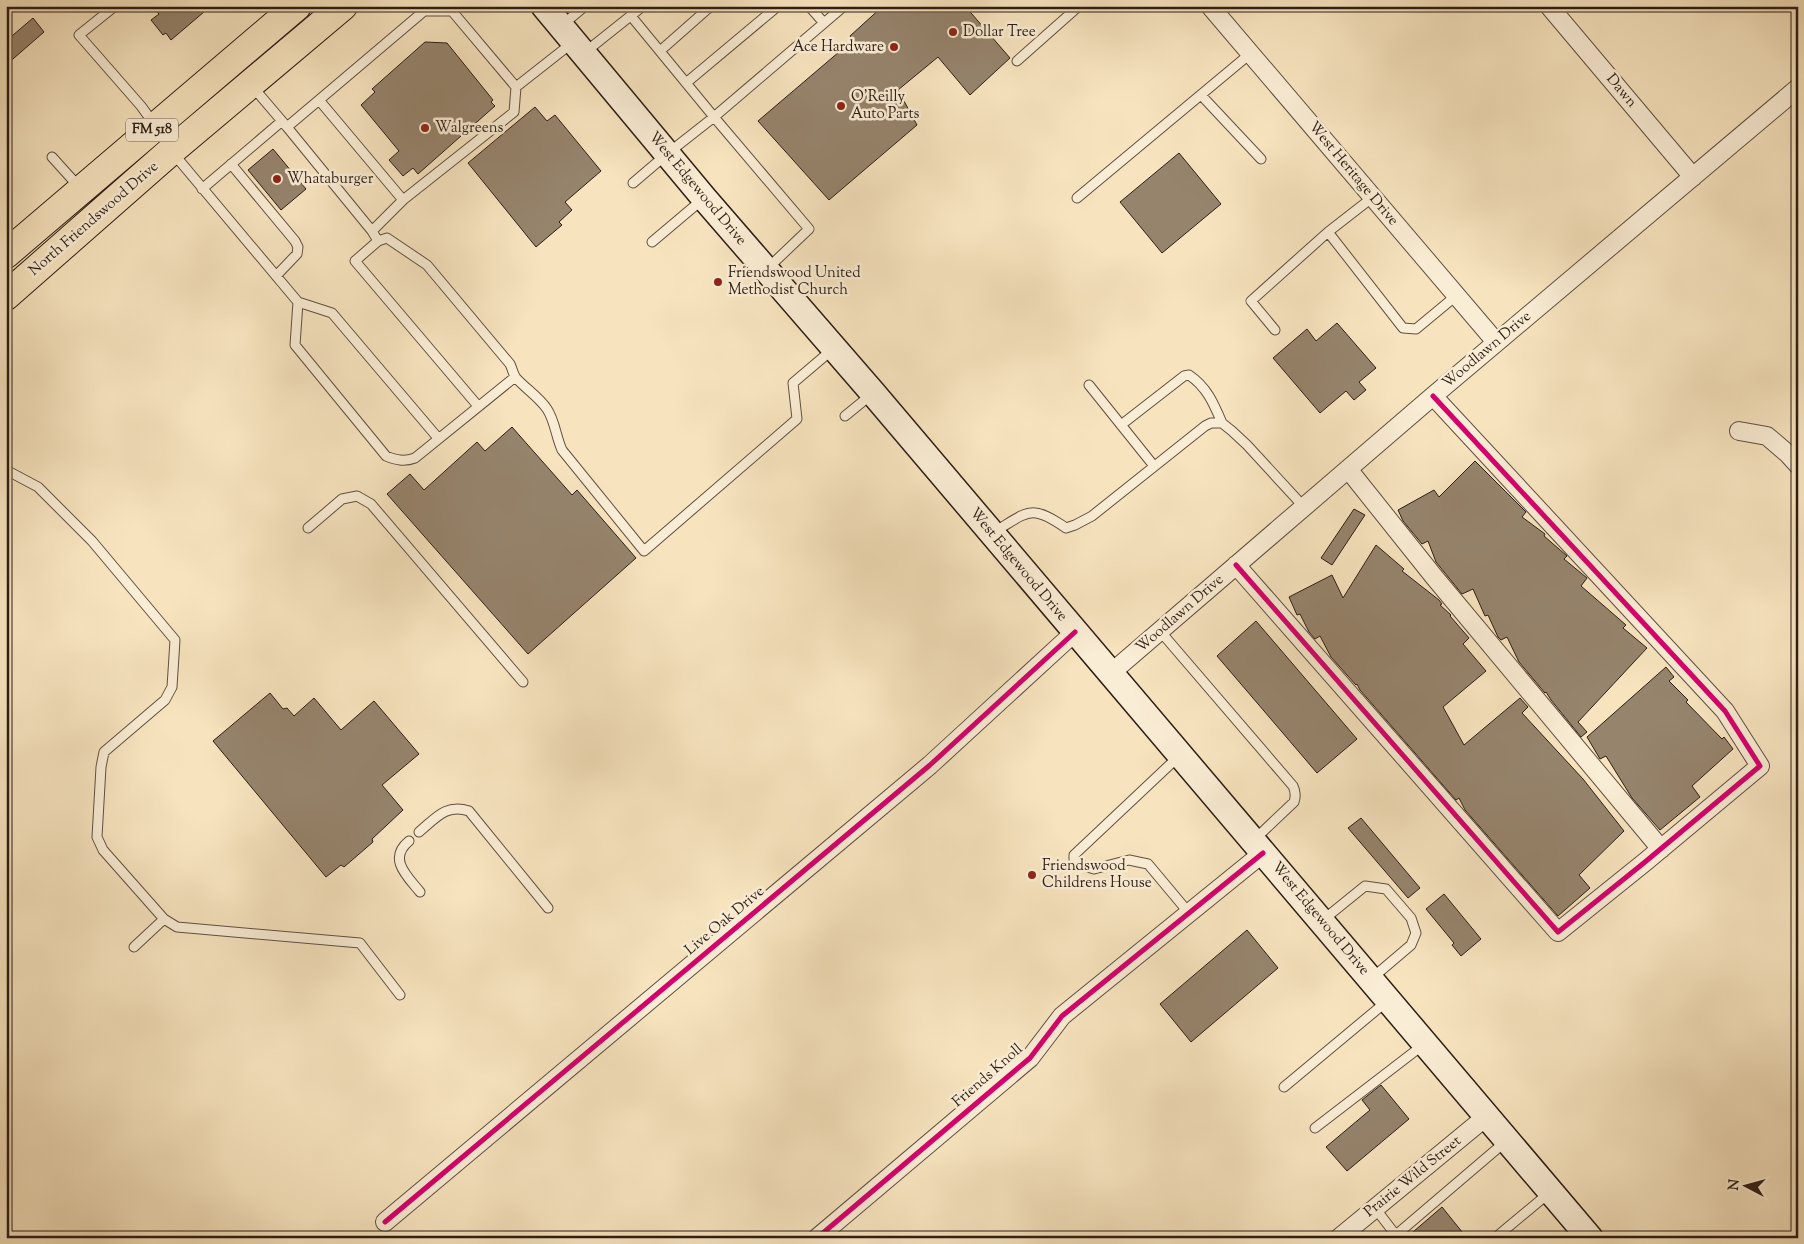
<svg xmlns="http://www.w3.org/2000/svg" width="1804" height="1244" font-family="'Sorts Mill Goudy',serif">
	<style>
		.building { fill: #96846d; stroke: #2d1d15 }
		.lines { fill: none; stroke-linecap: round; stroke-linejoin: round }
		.service-casing { stroke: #604f40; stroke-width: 11 }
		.minor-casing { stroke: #604f40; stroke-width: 20 }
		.secondary-casing { stroke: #2d1d15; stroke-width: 28 }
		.primary-casing { stroke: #2d1d15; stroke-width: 30 }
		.service { stroke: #faedd5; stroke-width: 9 }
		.minor { stroke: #faedd5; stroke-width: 18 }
		.secondary { stroke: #faedd5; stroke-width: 25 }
		.primary { stroke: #f7e4bf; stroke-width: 28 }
		.cycleway-casing { stroke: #faedd5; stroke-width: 8 }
		.cycleway { stroke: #d6006c; stroke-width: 5 }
		.poi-dot { fill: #8f2418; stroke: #faedd5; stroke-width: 2 }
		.labels { text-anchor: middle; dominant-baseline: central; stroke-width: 5; stroke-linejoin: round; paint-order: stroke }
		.shield { fill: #faedd5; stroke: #6a5b4f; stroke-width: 1 }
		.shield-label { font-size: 14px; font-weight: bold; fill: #2d1d15 }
		.poi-label { font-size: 15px; fill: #2d1d15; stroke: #faedd5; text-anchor: start }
		.street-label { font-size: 15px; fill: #2d1d15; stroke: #faedd5 }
	</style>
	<rect width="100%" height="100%" fill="#f7e4bf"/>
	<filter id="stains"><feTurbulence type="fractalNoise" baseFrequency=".004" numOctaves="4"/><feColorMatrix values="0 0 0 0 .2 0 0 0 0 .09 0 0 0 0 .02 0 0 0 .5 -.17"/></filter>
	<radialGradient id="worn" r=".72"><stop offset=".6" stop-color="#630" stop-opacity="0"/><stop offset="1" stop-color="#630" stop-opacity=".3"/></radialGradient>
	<!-- building -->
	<path class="building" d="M 152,6 L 211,6 L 171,40 L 166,33 L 163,35 L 151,20 L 159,14 Z
		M 883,6 L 965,6 L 1010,58 L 970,95 L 938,57 L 898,90 L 917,125 L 829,200 L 758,121 L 853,40 L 850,36 Z
		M 33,18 L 44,32 L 6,65 L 6,41 Z
		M 425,42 L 447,43 L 493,100 L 491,102 L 495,106 L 418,174 L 413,168 L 403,176 L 389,160 L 399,151 L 361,105 L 375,92 L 372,89 Z
		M 535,107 L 547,121 L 555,115 L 601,171 L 565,202 L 572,210 L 559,222 L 562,225 L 536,247 L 468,163 Z
		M 273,149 L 306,189 L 281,210 L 248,170 Z
		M 1179,153 L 1221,204 L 1162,253 L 1120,202 Z
		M 1337,323 L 1376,368 L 1359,382 L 1366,390 L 1354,400 L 1346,391 L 1320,413 L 1273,358 L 1307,329 L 1316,341 Z
		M 512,427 L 572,495 L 577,490 L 636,558 L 528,654 L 387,494 L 410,474 L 424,490 L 477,442 L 485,451 Z
		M 1475,461 L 1526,512 L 1522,517 L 1545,534 L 1544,536 L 1567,556 L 1564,559 L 1587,578 L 1581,586 L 1626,625 L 1623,628 L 1647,648 L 1578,722 L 1587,732 L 1581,737 L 1551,700 L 1546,692 L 1545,693 L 1519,662 L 1507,637 L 1501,640 L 1498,637 L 1488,615 L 1485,616 L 1473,589 L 1462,594 L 1436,562 L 1428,541 L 1422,544 L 1403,521 L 1398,510 L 1434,490 L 1439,497 Z
		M 1354,509 L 1365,515 L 1332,565 L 1321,558 Z
		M 1376,545 L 1404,569 L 1402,571 L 1439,600 L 1442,604 L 1440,605 L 1451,615 L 1450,616 L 1469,638 L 1463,644 L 1486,671 L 1443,707 L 1464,745 L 1520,698 L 1528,707 L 1522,713 L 1583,779 L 1624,831 L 1579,875 L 1590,888 L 1558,916 L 1465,810 L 1459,798 L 1456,800 L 1360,690 L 1357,684 L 1356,685 L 1331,657 L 1320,636 L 1315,639 L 1309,632 L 1300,614 L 1297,615 L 1289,597 L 1332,575 L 1343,598 Z
		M 1256,621 L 1357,739 L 1317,773 L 1217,656 Z
		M 1666,667 L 1674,677 L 1669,681 L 1688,700 L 1686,702 L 1722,739 L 1724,737 L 1733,749 L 1692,786 L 1700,797 L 1660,830 L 1632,798 L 1606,756 L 1600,759 L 1587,737 Z
		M 270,693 L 283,709 L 287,708 L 294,716 L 314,698 L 341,730 L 374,701 L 419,754 L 382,785 L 403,810 L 372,839 L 373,842 L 344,867 L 341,865 L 326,877 L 213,741 Z
		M 1361,818 L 1420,888 L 1408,898 L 1348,828 Z
		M 1444,894 L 1481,939 L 1461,956 L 1452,945 L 1454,943 L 1426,909 Z
		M 1247,930 L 1278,968 L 1191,1042 L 1160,1004 Z
		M 1381,1085 L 1409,1119 L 1347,1171 L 1326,1147 L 1370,1110 L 1362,1100 Z
		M 1442,1207 L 1467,1238 L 1406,1238 Z"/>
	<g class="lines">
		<defs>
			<path id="service" d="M 115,6 L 79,35 L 141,106 L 154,124
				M 809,6 L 824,23
				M 631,16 L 714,117 L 809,229 L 768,268
				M 561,26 L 585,6
				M 660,51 L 711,6
				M 584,53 L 643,6
				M 1017,61 L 1079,6
				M 686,83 L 778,6
				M 252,86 L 287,127 L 319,100
				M 516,87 L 514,112 L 403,200 L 319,100 L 424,11 L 452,11 L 516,87 L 572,43
				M 1201,95 L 1261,159
				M 287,127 L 372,231 L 378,241
				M 173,153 L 298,302 L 332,313 L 438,438
				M 52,157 L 80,188
				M 231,164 L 295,241 L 298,247 L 297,254 L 276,276
				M 633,183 L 667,154 L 714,117 L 844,6
				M 202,189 L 282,121
				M 1373,197 L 1328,232 L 1403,328 L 1416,329 L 1457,295
				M 1077,198 L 1251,53
				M 372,231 L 403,200
				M 652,242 L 703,199
				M 298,302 L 295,345 L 386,456 C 396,460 404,462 415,458 L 515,377
				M 1275,330 L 1251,301 L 1328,232
				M 1089,385 L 1154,466
				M 478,406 L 355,261 L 378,241 L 387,238 L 427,265 L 510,364 C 512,368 513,374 516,378 C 526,389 539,397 547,409 C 555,421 556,437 562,450 L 644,551 L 797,419 L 793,383 L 833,349
				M 845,416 L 872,394
				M 1121,425 L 1184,376 L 1189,375 C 1207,387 1214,404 1222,423
				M 6,470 L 38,487 L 92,541 L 175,640 L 172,687 L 165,700 L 104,752 L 101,767 L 97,837 L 103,850 L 164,919 L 177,927 L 360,943 L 400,995
				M 308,528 L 342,499 L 357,496 L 371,504 L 523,682
				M 994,532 C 1028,512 1030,503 1066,528 L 1075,525 L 1092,516 L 1205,426 L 1211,423 L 1222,423 L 1232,431 L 1247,445 L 1304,507
				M 1160,631 L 1293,786 C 1296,792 1296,796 1294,802 L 1255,839
				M 1178,757 L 1074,855 L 1074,859 L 1081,865 L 1094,869 L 1129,860 L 1148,864 L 1189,913
				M 419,832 C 435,819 446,803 469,811 L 548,908
				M 409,841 C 387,859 408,877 420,892
				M 1323,920 L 1365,886 L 1386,889 L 1411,918 L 1416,933 L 1411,945 L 1371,979
				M 134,947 L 164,919
				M 1284,1087 L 1386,1002
				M 1315,1128 L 1423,1045
				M 1375,1208 L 1398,1238
				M 1396,1235 L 1505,1142
				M 1495,1238 L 1549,1193"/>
			<path id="minor" d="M 1210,6 L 1496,342
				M 1549,6 L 1693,177
				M 1739,431 L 1767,436 L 1788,454 L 1798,465
				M 1348,469 L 1435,578 L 1661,849
				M 1236,565 L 1558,932 L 1645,862 L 1760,766 L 1725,711 L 1433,396
				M 1111,673 L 1433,396 L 1798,88
				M 385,1222 L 930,765 L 1075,632
				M 817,1238 L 1030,1058 L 1062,1016 L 1263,853
				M 1339,1238 L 1487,1116"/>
			<path id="secondary" d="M 544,6 L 704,198 L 873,393 L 1590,1238"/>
			<path id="primary" d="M 6,254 L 297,6
				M 6,296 L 171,151 L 343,6"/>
		</defs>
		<!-- service casing -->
		<use href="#service" class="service-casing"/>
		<!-- minor casing -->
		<use href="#minor" class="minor-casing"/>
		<!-- secondary casing -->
		<use href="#secondary" class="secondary-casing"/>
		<!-- primary casing -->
		<use href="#primary" class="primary-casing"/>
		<!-- service -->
		<use href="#service" class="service"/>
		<!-- minor -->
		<use href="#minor" class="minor"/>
		<!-- secondary -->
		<use href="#secondary" class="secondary"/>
		<!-- primary -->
		<use href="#primary" class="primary"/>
		<defs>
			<path id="cycleway" d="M 1236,565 L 1558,932 L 1645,862 L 1760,766 L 1725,711 L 1433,396
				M 385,1222 L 930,765 L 1075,632
				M 817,1238 L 1030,1058 L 1062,1016 L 1263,853"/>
		</defs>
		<!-- cycleway casing -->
		<use href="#cycleway" class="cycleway-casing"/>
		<!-- cycleway -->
		<use href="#cycleway" class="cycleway"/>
	</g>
	<!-- markers -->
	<g class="poi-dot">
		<circle cx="953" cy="32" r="5"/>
		<circle cx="894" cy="47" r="5"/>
		<circle cx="841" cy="106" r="5"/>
		<circle cx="425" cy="128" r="5"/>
		<circle cx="277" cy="179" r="5"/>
		<circle cx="718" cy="282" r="5"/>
		<circle cx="1032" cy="875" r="5"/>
	</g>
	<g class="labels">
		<!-- shield labels -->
		<rect class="shield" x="126" y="118.5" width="52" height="23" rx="4"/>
		<g class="shield-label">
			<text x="152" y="130">FM 518</text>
		</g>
		<!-- poi labels -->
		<g class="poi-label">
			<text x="963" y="32">Dollar Tree</text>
			<text x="884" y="47" text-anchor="end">Ace Hardware</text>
			<text x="851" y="97">O'Reilly<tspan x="851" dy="17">Auto Parts</tspan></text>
			<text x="435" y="128">Walgreens</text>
			<text x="287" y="179">Whataburger</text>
			<text x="728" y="273">Friendswood United<tspan x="728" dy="17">Methodist Church</tspan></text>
			<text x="1042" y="866">Friendswood<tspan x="1042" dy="17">Childrens House</tspan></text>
		</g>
		<!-- street labels -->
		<g class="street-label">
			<text transform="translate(1621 91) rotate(50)">Dawn</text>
			<text transform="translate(1353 174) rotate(50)">West Heritage Drive</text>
			<text transform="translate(697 189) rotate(50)">West Edgewood Drive</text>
			<text transform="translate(94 219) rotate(-41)">North Friendswood Drive</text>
			<text transform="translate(1487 350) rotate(-40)">Woodlawn Drive</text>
			<text transform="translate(1018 565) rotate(50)">West Edgewood Drive</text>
			<text transform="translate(1180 614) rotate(-41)">Woodlawn Drive</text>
			<text transform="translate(1320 919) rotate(50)">West Edgewood Drive</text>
			<text transform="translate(725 921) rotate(-40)">Live Oak Drive</text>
			<text transform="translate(988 1076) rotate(-41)">Friends Knoll</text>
			<text transform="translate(1413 1177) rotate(-39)">Prairie Wild Street</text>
		</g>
	</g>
	<!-- margin -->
	<rect width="1804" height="1244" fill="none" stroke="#f7e4bf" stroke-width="25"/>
	<rect x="8" y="8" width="1789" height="1229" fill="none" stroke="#2d1d15" stroke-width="2.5"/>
	<rect x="12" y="12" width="1779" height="1219" fill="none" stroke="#2d1d15"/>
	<!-- north arrow -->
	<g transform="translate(1746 1186) rotate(276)" stroke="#faedd5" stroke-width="4" paint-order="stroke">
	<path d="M0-4L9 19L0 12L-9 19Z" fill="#2d1d15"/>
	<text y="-8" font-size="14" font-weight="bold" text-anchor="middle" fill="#2d1d15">N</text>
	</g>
	<rect width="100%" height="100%" filter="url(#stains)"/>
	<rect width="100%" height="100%" fill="url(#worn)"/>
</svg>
